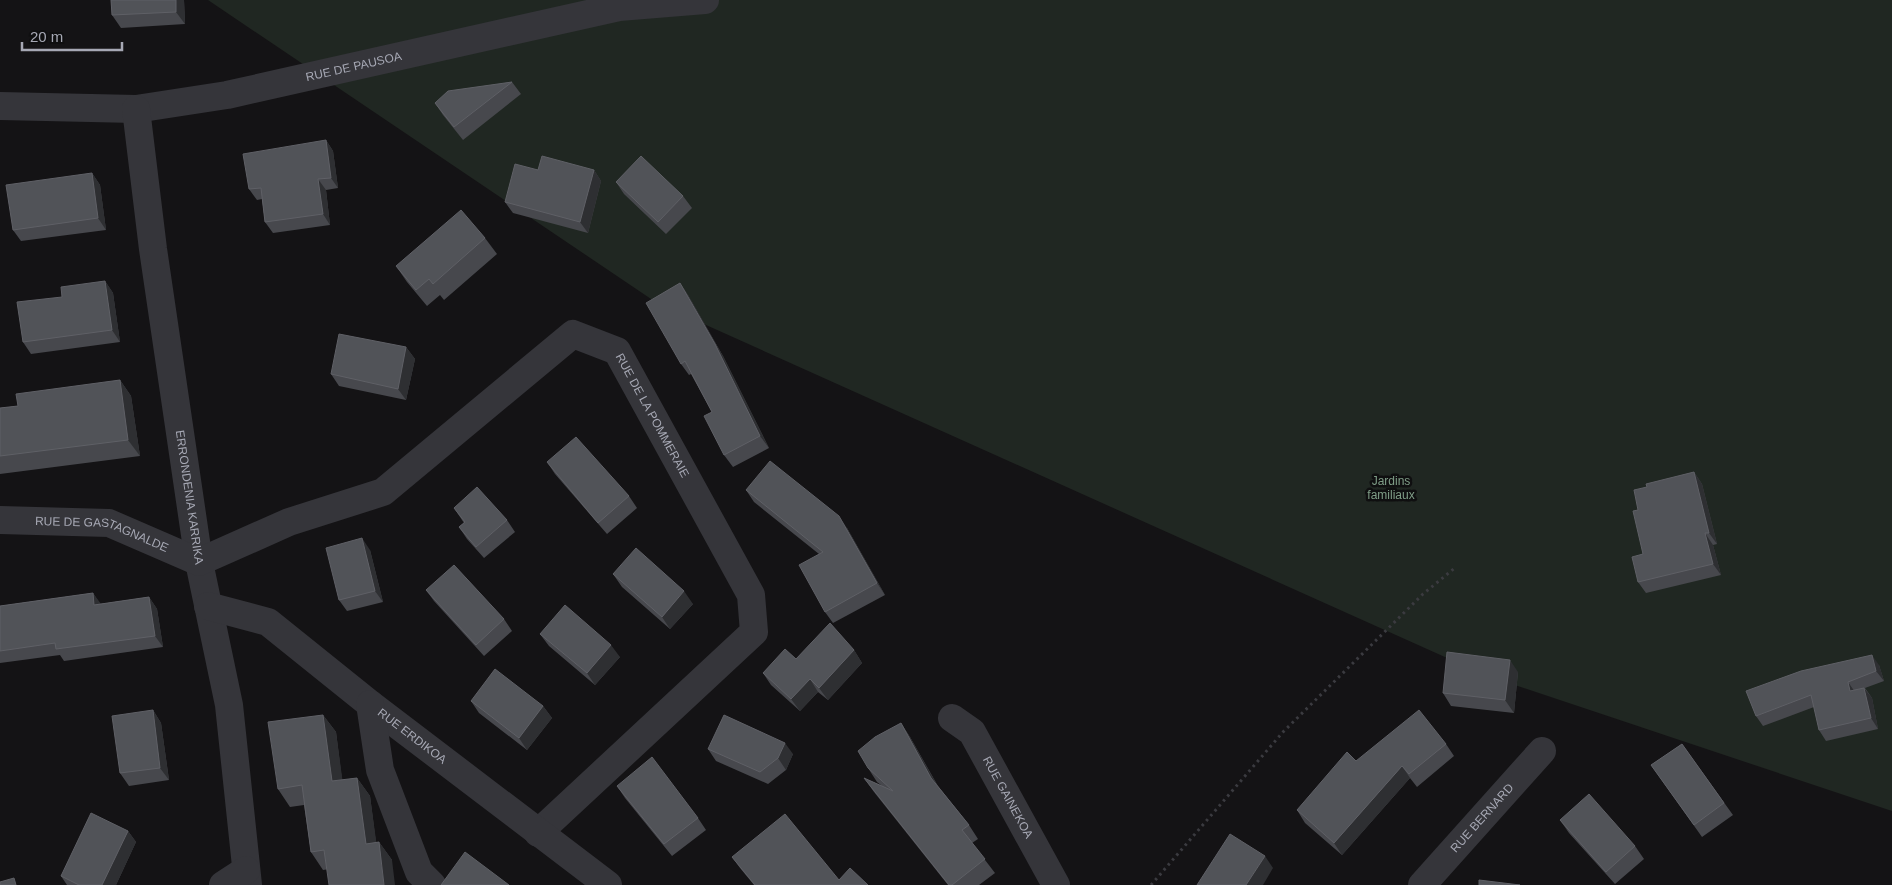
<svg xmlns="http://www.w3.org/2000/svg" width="1892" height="885" font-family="Arial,sans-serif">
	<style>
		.green { fill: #202722 }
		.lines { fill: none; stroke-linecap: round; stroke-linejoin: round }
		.path { stroke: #3b3b40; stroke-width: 3; stroke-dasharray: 2.5 4; stroke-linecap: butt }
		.street { stroke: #35353a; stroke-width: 28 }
		.wall { fill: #47484d }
		.shaded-wall { fill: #2e2f32 }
		.building { fill: #515358; stroke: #5f6066 }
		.labels { text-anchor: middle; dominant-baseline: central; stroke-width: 5; stroke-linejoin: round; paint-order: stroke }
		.street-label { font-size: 12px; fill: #a6a8b4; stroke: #0f0f10 }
		.park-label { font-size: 12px; fill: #7f9d87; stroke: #0f0f10 }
	</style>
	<rect width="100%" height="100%" fill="#141315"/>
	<!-- green -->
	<path class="green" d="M 208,0 L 1892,0 L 1892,811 L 1485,675 L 657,303 Z"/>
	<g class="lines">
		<!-- path -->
		<path class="path" d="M 1151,885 L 1283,732 L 1423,594 L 1456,567"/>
		<!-- street -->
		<g class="street">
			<path id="s1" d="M 0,106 L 136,109 L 227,95 L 619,7 L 705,0"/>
			<path id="s2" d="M 136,109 L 153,249 L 199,562 L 229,705 L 248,885"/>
			<path id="s3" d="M 0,520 L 109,523 L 199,562 L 289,522 L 383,492 L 573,334 L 617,351 L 751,595 L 754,632 L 538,833"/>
			<path id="s4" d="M 208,606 L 268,622 L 370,704 L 608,885"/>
			<path d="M 370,704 L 380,770 L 419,872 L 432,885"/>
			<path id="s5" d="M 952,718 L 972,732 L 1056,885"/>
			<path d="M 223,885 L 246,870"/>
			<path id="s6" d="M 1422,885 L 1542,751"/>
		</g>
	</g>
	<!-- wall -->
	<path class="wall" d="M 111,0 L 184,0 L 185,24 L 121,28 L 112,15 Z
		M 512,82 L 521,94 L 463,140 L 443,115 L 435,103 Z
		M 326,140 L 333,151 L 338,188 L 326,190 L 330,225 L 273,233 L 265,222 L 262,199 L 257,200 L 249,189 Z
		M 538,170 L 594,170 L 601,181 L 588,233 L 513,213 L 505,202 Z
		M 92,173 L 100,185 L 106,230 L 21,241 L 13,230 Z
		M 616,182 L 683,196 L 692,208 L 666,234 L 624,194 Z
		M 485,238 L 497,254 L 444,300 L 440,295 L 427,306 L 407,282 L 396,266 Z
		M 105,281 L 113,293 L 120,342 L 31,354 L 23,342 L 62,297 Z
		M 680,283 L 688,295 L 723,356 L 769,448 L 733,467 L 724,455 L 712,412 L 691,374 L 689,375 L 681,364 Z
		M 406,347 L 415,359 L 406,400 L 339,386 L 331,374 Z
		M 120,380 L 131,396 L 140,456 L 0,474 L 0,408 L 18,406 Z
		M 547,462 L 629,496 L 637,508 L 607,534 L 555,474 Z
		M 1694,472 L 1702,484 L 1717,544 L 1713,545 L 1721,575 L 1646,593 L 1638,582 L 1643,554 L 1638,510 L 1647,487 Z
		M 746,490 L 847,528 L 885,595 L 833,623 L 825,612 L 819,554 L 754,502 Z
		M 454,508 L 507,520 L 515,532 L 484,558 L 467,539 L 459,527 L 464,523 Z
		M 370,550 L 383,602 L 347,611 L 339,600 Z
		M 613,574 L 693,604 L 670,629 L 622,587 Z
		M 426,590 L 504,619 L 512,631 L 484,656 L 434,601 Z
		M 93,593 L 100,604 L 149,597 L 157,609 L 163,647 L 64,661 L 60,655 L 0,663 L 0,606 Z
		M 540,634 L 620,657 L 595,685 L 549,646 Z
		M 854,650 L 862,663 L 828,700 L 818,692 L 800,711 L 771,685 L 763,673 L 796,659 Z
		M 1879,665 L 1884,681 L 1865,688 L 1872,698 L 1878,729 L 1826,741 L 1819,730 L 1814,707 L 1763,726 L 1756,716 Z
		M 1518,672 L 1514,713 L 1451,706 L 1443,693 Z
		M 471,701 L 543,706 L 552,718 L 527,750 L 479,713 Z
		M 153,710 L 161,723 L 169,780 L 129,786 L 120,773 Z
		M 323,715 L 336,732 L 342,780 L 357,778 L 370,796 L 376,843 L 379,842 L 392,860 L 323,870 L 311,852 L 304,805 L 290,807 L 278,789 Z
		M 901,723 L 910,737 L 938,786 L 969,825 L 978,839 L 972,843 L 995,873 L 979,885 L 948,885 L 874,792 L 864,778 L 882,786 L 877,782 L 868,768 Z
		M 1446,744 L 1454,756 L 1417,787 L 1410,778 L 1342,855 L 1305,823 L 1297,810 L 1356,761 Z
		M 1682,744 L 1733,815 L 1702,837 L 1651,765 Z
		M 708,749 L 793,754 L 786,770 L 768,784 L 716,761 Z
		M 617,786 L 698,818 L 706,830 L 672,856 L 625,798 Z
		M 1560,820 L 1635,846 L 1644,859 L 1615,884 L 1569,833 Z
		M 128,831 L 136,842 L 116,885 L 67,885 L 61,876 Z
		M 732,857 L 839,880 L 868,885 L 754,885 L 740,868 Z"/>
	<!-- shaded-wall -->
	<path class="shaded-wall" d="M 176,0 L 184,0 L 185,24 L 176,12 Z
		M 326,140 L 333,151 L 338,188 L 331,178 Z
		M 594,170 L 601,181 L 588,233 L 580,222 Z
		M 92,173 L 100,185 L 106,230 L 98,218 Z
		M 318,179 L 326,190 L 330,225 L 323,214 Z
		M 105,281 L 113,293 L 120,342 L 112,330 Z
		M 680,283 L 688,295 L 723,356 L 769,448 L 760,436 Z
		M 406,347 L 415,359 L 406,400 L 398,389 Z
		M 120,380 L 131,396 L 140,456 L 128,440 Z
		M 1694,472 L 1702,484 L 1717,544 L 1709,533 Z
		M 839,516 L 847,528 L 885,595 L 877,583 Z
		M 1705,533 L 1713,545 L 1721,575 L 1713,564 Z
		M 362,538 L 370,550 L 383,602 L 375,591 Z
		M 684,591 L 693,604 L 670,629 L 662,617 Z
		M 93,593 L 101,604 L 94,605 Z
		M 149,597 L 157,609 L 163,647 L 155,636 Z
		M 611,645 L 620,657 L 595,685 L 587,673 Z
		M 854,650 L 862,663 L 828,700 L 819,688 Z
		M 1872,655 L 1879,665 L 1884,681 L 1876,671 Z
		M 1510,660 L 1518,672 L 1514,713 L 1505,700 Z
		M 810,679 L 818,692 L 800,711 L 791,699 Z
		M 1848,682 L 1855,692 L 1850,691 Z
		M 1864,688 L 1872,698 L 1878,729 L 1871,718 Z
		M 543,706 L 552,718 L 527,750 L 519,738 Z
		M 153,710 L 161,723 L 169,780 L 160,768 Z
		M 323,715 L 336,732 L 345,799 L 332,781 Z
		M 901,723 L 910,737 L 941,792 L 931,778 Z
		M 785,743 L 793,754 L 786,770 L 778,758 Z
		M 1402,766 L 1410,778 L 1342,855 L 1334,843 Z
		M 357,778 L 370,796 L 379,862 L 366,844 Z
		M 128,831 L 136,842 L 116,885 L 102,885 Z
		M 379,842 L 392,860 L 395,885 L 384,885 Z
		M 1265,856 L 1273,868 L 1263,885 L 1246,885 Z"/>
	<!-- building -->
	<path class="building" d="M 111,0 L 176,0 L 176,12 L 112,15 Z
		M 512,82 L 454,127 L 435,103 L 448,91 Z
		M 326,140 L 331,178 L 318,179 L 323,214 L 265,222 L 261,188 L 249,189 L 243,154 Z
		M 542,156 L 594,170 L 580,222 L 505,202 L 515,164 L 538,170 Z
		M 641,156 L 683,196 L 658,222 L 616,182 Z
		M 92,173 L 98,218 L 13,230 L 6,185 Z
		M 461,210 L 485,238 L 433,284 L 429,279 L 416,290 L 396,266 Z
		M 105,281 L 112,330 L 23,342 L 17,302 L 62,297 L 61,287 Z
		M 680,283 L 715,344 L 760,436 L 724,455 L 704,416 L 712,412 L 685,361 L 681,364 L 646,303 Z
		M 339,334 L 406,347 L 398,389 L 331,374 Z
		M 120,380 L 128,440 L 0,456 L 0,408 L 18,406 L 16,394 Z
		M 576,437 L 629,496 L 598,523 L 547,462 Z
		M 770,461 L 839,516 L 877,583 L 825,612 L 799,565 L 823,552 L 746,490 Z
		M 1694,472 L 1709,533 L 1705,533 L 1713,564 L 1638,582 L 1632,557 L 1643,554 L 1633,511 L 1638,510 L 1634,490 L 1647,487 L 1646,484 Z
		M 477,487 L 507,520 L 476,547 L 459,527 L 465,522 L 454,508 Z
		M 362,538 L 375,591 L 339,600 L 326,548 Z
		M 636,548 L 684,591 L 662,617 L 613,574 Z
		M 454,565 L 504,619 L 476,645 L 426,590 Z
		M 93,593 L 94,605 L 149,597 L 155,636 L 56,649 L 55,643 L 0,651 L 0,606 Z
		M 565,605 L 611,645 L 587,673 L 540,634 Z
		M 830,623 L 854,650 L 819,688 L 810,679 L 791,699 L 763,673 L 785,649 L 796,659 Z
		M 1447,652 L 1510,660 L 1505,700 L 1443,693 Z
		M 1872,655 L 1876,671 L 1848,682 L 1850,691 L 1864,688 L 1871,718 L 1819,730 L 1811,695 L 1756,716 L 1746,691 L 1801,671 Z
		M 495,669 L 543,706 L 519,738 L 471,701 Z
		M 153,710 L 160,768 L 120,773 L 112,716 Z
		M 1419,710 L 1446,744 L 1409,774 L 1402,766 L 1334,843 L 1297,810 L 1347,752 L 1356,761 Z
		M 323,715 L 332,781 L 357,778 L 366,844 L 379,842 L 384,885 L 329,885 L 324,850 L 311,852 L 302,785 L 278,789 L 268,722 Z
		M 724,715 L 785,743 L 778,758 L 760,772 L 708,749 Z
		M 901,723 L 931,778 L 969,825 L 962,830 L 985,859 L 952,885 L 949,885 L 864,778 L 893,791 L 868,768 L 858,751 L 875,737 Z
		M 1682,744 L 1724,803 L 1694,825 L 1651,765 Z
		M 652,757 L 698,818 L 664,844 L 617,786 Z
		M 1589,794 L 1635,846 L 1606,872 L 1560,820 Z
		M 91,813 L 128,831 L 102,885 L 79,885 L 61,876 Z
		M 785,814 L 839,880 L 850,868 L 868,885 L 755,885 L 732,857 Z
		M 1230,834 L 1265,856 L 1246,885 L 1197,885 Z
		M 465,852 L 509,885 L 441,885 Z
		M 14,878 L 16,885 L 0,885 L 0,882 Z
		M 1479,880 L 1520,885 L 1479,885 Z"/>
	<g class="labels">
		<!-- street labels -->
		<g class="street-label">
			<text stroke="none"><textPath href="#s1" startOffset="358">RUE DE PAUSOA</textPath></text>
			<text stroke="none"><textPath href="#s3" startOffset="772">RUE DE LA POMMERAIE</textPath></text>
			<text stroke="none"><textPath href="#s2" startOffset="392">ERRONDENIA KARRIKA</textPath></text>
			<text stroke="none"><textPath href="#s3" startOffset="104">RUE DE GASTAGNALDE</textPath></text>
			<text stroke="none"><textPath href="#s4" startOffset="246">RUE ERDIKOA</textPath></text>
			<text stroke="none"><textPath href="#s5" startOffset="99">RUE GAINEKOA</textPath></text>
			<text stroke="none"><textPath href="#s6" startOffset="90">RUE BERNARD</textPath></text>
		</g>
		<!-- park labels -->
		<g class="park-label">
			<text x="1391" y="481">Jardins<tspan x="1391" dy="14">familiaux</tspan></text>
		</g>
	</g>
	<!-- scale -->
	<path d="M22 42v8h100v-8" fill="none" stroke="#a6a8b4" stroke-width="2.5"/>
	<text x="30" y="42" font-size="15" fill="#a6a8b4" stroke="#0f0f10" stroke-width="4" paint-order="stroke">20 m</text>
</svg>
